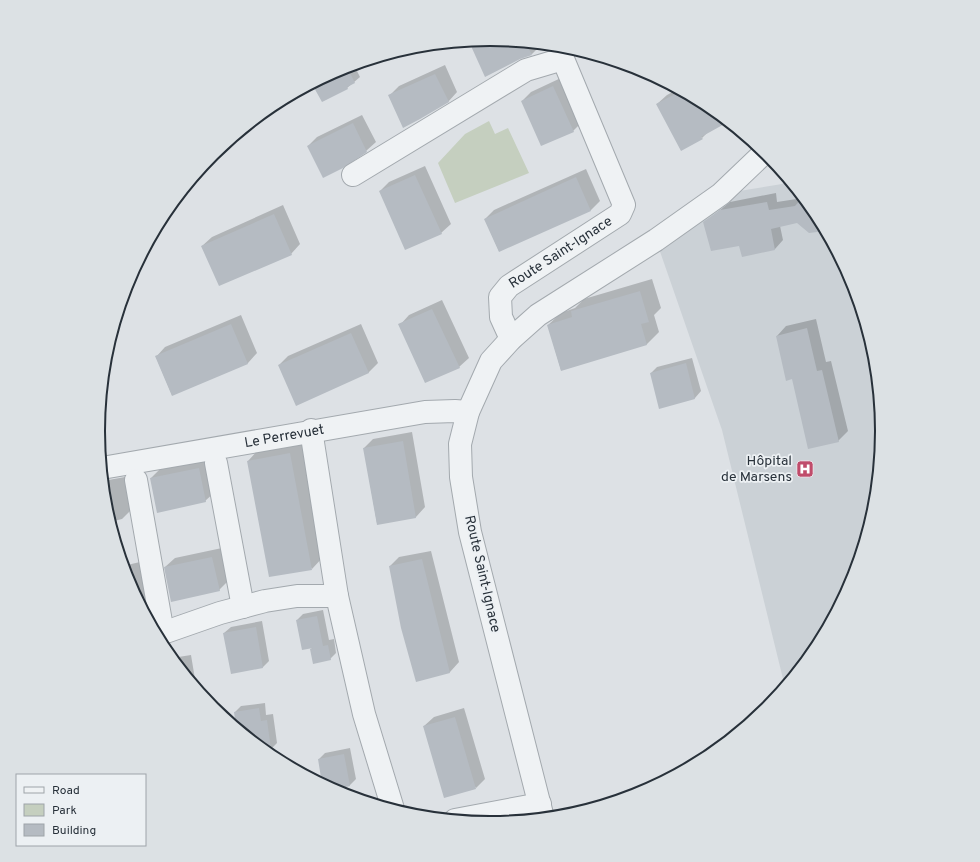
<svg xmlns="http://www.w3.org/2000/svg" width="980" height="862" font-family="Overpass,sans-serif">
	<style>
		.built { fill: #cbd1d6 }
		.green { fill: #c5cfbf }
		.shadow { fill: #0003 }
		.building { fill: #b5bbc2 }
		.lines { fill: none; stroke-linecap: round; stroke-linejoin: round }
		.minor-casing { stroke: #a3a9ae; stroke-width: 24 }
		.minor { stroke: #eff2f4; stroke-width: 22 }
		.labels { text-anchor: middle; dominant-baseline: central; stroke-width: 3.5; stroke-linejoin: round; paint-order: stroke }
		.street-label { font-size: 14px; fill: #28313a; stroke: #ecf0f3 }
		.poi-label { font-size: 14px; fill: #28313a; stroke: #ecf0f3; text-anchor: end }
		.rim { fill: none; stroke: #28313a; stroke-width: 2 }
	</style>
	<rect width="100%" height="100%" fill="#dde1e5"/>
	<!-- built -->
	<path class="built" d="M 789,180 L 816,213 L 852,281 L 875,355 L 882,431 L 874,508 L 852,581 L 816,649 L 785,687 L 722,430 L 656,240 L 721,194 L 782,184 Z"/>
	<!-- green -->
	<path class="green" d="M 489,121 L 495,134 L 508,128 L 529,173 L 455,203 L 438,163 L 465,134 Z"/>
	<!-- shadow -->
	<path class="shadow" d="M 490,39 L 540,44 L 541,45 L 532,54 L 472,46 L 478,40 Z
		M 376,58 L 371,63 L 357,71 L 360,77 L 347,88 L 323,101 L 313,83 L 340,69 Z
		M 445,65 L 457,92 L 448,102 L 389,96 L 399,86 Z
		M 563,77 L 583,121 L 573,131 L 522,101 L 531,92 Z
		M 678,89 L 708,105 L 728,121 L 709,131 L 702,138 L 657,104 L 667,95 Z
		M 362,115 L 376,142 L 366,151 L 308,146 L 317,137 Z
		M 425,166 L 451,224 L 441,233 L 380,191 L 389,182 Z
		M 586,169 L 600,201 L 591,210 L 499,251 L 485,219 L 494,210 Z
		M 776,193 L 777,202 L 803,198 L 816,213 L 824,229 L 823,230 L 797,222 L 780,226 L 783,240 L 775,249 L 740,245 L 704,223 L 730,202 Z
		M 283,205 L 300,244 L 291,254 L 202,246 L 212,237 Z
		M 652,279 L 661,308 L 654,315 L 659,332 L 647,344 L 561,370 L 548,325 L 561,313 L 575,308 L 584,299 Z
		M 442,300 L 469,358 L 459,367 L 400,325 L 409,315 Z
		M 241,315 L 257,353 L 248,363 L 172,395 L 156,357 L 165,347 Z
		M 816,319 L 826,362 L 831,361 L 848,431 L 838,441 L 777,336 L 786,326 Z
		M 361,324 L 378,363 L 368,373 L 279,365 L 288,356 Z
		M 692,358 L 701,391 L 695,398 L 660,407 L 651,373 L 657,367 Z
		M 412,432 L 425,507 L 416,517 L 377,523 L 364,448 L 373,439 Z
		M 303,441 L 324,556 L 312,569 L 248,461 L 260,448 Z
		M 208,459 L 215,492 L 205,501 L 151,478 L 160,469 Z
		M 125,477 L 131,510 L 122,519 L 110,522 L 105,507 L 103,481 Z
		M 222,548 L 228,581 L 219,590 L 165,567 L 175,558 Z
		M 431,551 L 459,662 L 450,672 L 417,681 L 390,566 L 399,557 Z
		M 140,562 L 148,595 L 140,603 L 128,581 L 123,566 Z
		M 323,610 L 329,640 L 334,639 L 336,653 L 330,659 L 311,649 L 313,647 L 297,620 L 303,614 Z
		M 262,621 L 269,661 L 263,667 L 232,672 L 224,633 L 231,627 Z
		M 191,655 L 195,679 L 191,682 L 172,658 Z
		M 265,703 L 266,715 L 273,714 L 277,743 L 272,748 L 274,758 L 252,740 L 251,736 L 247,737 L 237,728 L 235,712 L 241,706 Z
		M 464,708 L 485,779 L 476,788 L 424,726 L 434,717 Z
		M 350,748 L 356,779 L 350,785 L 332,789 L 319,759 L 325,753 Z"/>
	<!-- building -->
	<path class="building" d="M 490,39 L 526,43 L 532,55 L 520,59 L 485,77 L 471,46 Z
		M 347,67 L 355,83 L 347,87 L 348,89 L 322,102 L 312,84 Z
		M 435,74 L 449,102 L 420,119 L 403,128 L 388,95 Z
		M 553,86 L 574,132 L 541,146 L 521,101 Z
		M 681,91 L 708,105 L 728,122 L 701,137 L 703,139 L 681,151 L 656,104 Z
		M 353,123 L 367,152 L 343,168 L 323,178 L 307,146 Z
		M 415,175 L 442,234 L 405,250 L 379,191 Z
		M 576,177 L 591,211 L 499,252 L 484,219 Z
		M 803,197 L 816,213 L 825,231 L 809,233 L 797,223 L 771,229 L 775,250 L 742,257 L 739,246 L 711,251 L 703,222 L 720,210 L 767,202 L 769,210 L 795,206 Z
		M 274,214 L 292,255 L 219,286 L 201,246 Z
		M 640,291 L 649,322 L 641,324 L 647,345 L 561,371 L 547,325 L 572,317 L 571,311 Z
		M 432,309 L 460,368 L 425,383 L 398,324 Z
		M 231,324 L 248,364 L 172,396 L 155,356 Z
		M 807,328 L 817,371 L 822,370 L 839,442 L 808,449 L 792,379 L 786,381 L 776,336 Z
		M 351,333 L 369,373 L 296,406 L 278,365 Z
		M 686,363 L 695,399 L 659,409 L 650,373 Z
		M 403,441 L 416,518 L 377,525 L 363,448 Z
		M 290,453 L 312,570 L 269,577 L 247,461 Z
		M 199,468 L 206,502 L 157,513 L 150,478 Z
		M 212,557 L 220,591 L 171,602 L 164,567 Z
		M 422,559 L 450,673 L 416,682 L 401,628 L 389,566 Z
		M 317,616 L 323,646 L 328,645 L 331,660 L 313,664 L 310,649 L 313,648 L 302,650 L 296,620 Z
		M 256,627 L 263,668 L 231,674 L 223,633 Z
		M 259,708 L 261,721 L 267,720 L 272,757 L 236,727 L 234,712 Z
		M 455,717 L 476,789 L 444,798 L 423,726 Z
		M 344,754 L 350,786 L 333,790 L 322,784 L 318,759 Z"/>
	<g class="lines">
		<defs>
			<g id="minor">
				<path d="M 353,175 L 526,70 L 563,59"/>
				<path id="s1" d="M 511,339 L 501,317 L 500,297 L 509,286 L 620,214 L 624,205 L 563,59 L 562,51 L 564,46"/>
				<path d="M 311,430 L 337,596 L 364,714 L 393,809"/>
				<path d="M 216,463 L 243,607"/>
				<path id="s2" d="M 102,468 L 425,412 L 455,411 L 468,412"/>
				<path d="M 136,480 L 163,633"/>
				<path d="M 157,635 L 220,613 L 265,601 L 297,596 L 337,596"/>
				<path d="M 543,818 L 470,532 L 461,477 L 460,444 L 468,412 L 491,361 L 511,339 L 538,315 L 656,240 L 721,194 L 765,152"/>
				<path d="M 455,820 L 540,804"/>
			</g>
		</defs>
		<!-- minor casing -->
		<use href="#minor" class="minor-casing"/>
		<!-- minor -->
		<use href="#minor" class="minor"/>
	</g>
	<!-- icons -->
	<defs>
		<symbol id="hospital-square" viewBox="-11 -11 22 22"><rect x="-9" y="-9" width="18" height="18" rx="4" fill="#c04c6b" stroke="#ecf0f3"/><path d="M-5-5h3v3.5h4V-5h3V5h-3V1.5h-4V5h-3Z" fill="#fff"/></symbol>
	</defs>
	<g fill-rule="evenodd">
		<use href="#hospital-square" x="795" y="459" width="20" height="20"/>
	</g>
	<g class="labels">
		<!-- street labels -->
		<g class="street-label">
			<text stroke="none"><textPath href="#s1" startOffset="120">Route Saint-Ignace</textPath></text>
			<text stroke="none"><textPath href="#s2" startOffset="185">Le Perrevuet</textPath></text>
			<text transform="translate(482 574) rotate(77)">Route Saint-Ignace</text>
		</g>
		<!-- poi labels -->
		<g class="poi-label">
			<text x="792" y="461">Hôpital<tspan x="792" dy="16">de Marsens</tspan></text>
		</g>
	</g>
	<!-- crop -->
	<path d="M0 0H980V862H0ZM105 431a385 385 0 1 1 770 0a385 385 0 1 1-770 0Z" fill="#dce1e4" fill-rule="evenodd"/>
	<path class="rim" d="M105 431a385 385 0 1 1 770 0a385 385 0 1 1-770 0Z"/>
	<!-- legend -->
	<rect x="16" y="774" width="130" height="72" fill="#ecf0f3" stroke="#9ea4a9"/>
	<rect x="24" y="787" width="20" height="6" fill="#eff2f4" stroke="#9ea4a9"/>
	<text x="52" y="794" font-size="12" fill="#28313a">Road</text>
	<rect x="24" y="804" width="20" height="12" fill="#c5cfbf" stroke="#9ea4a9"/>
	<text x="52" y="814" font-size="12" fill="#28313a">Park</text>
	<rect x="24" y="824" width="20" height="12" fill="#b5bbc2" stroke="#9ea4a9"/>
	<text x="52" y="834" font-size="12" fill="#28313a">Building</text>
</svg>
